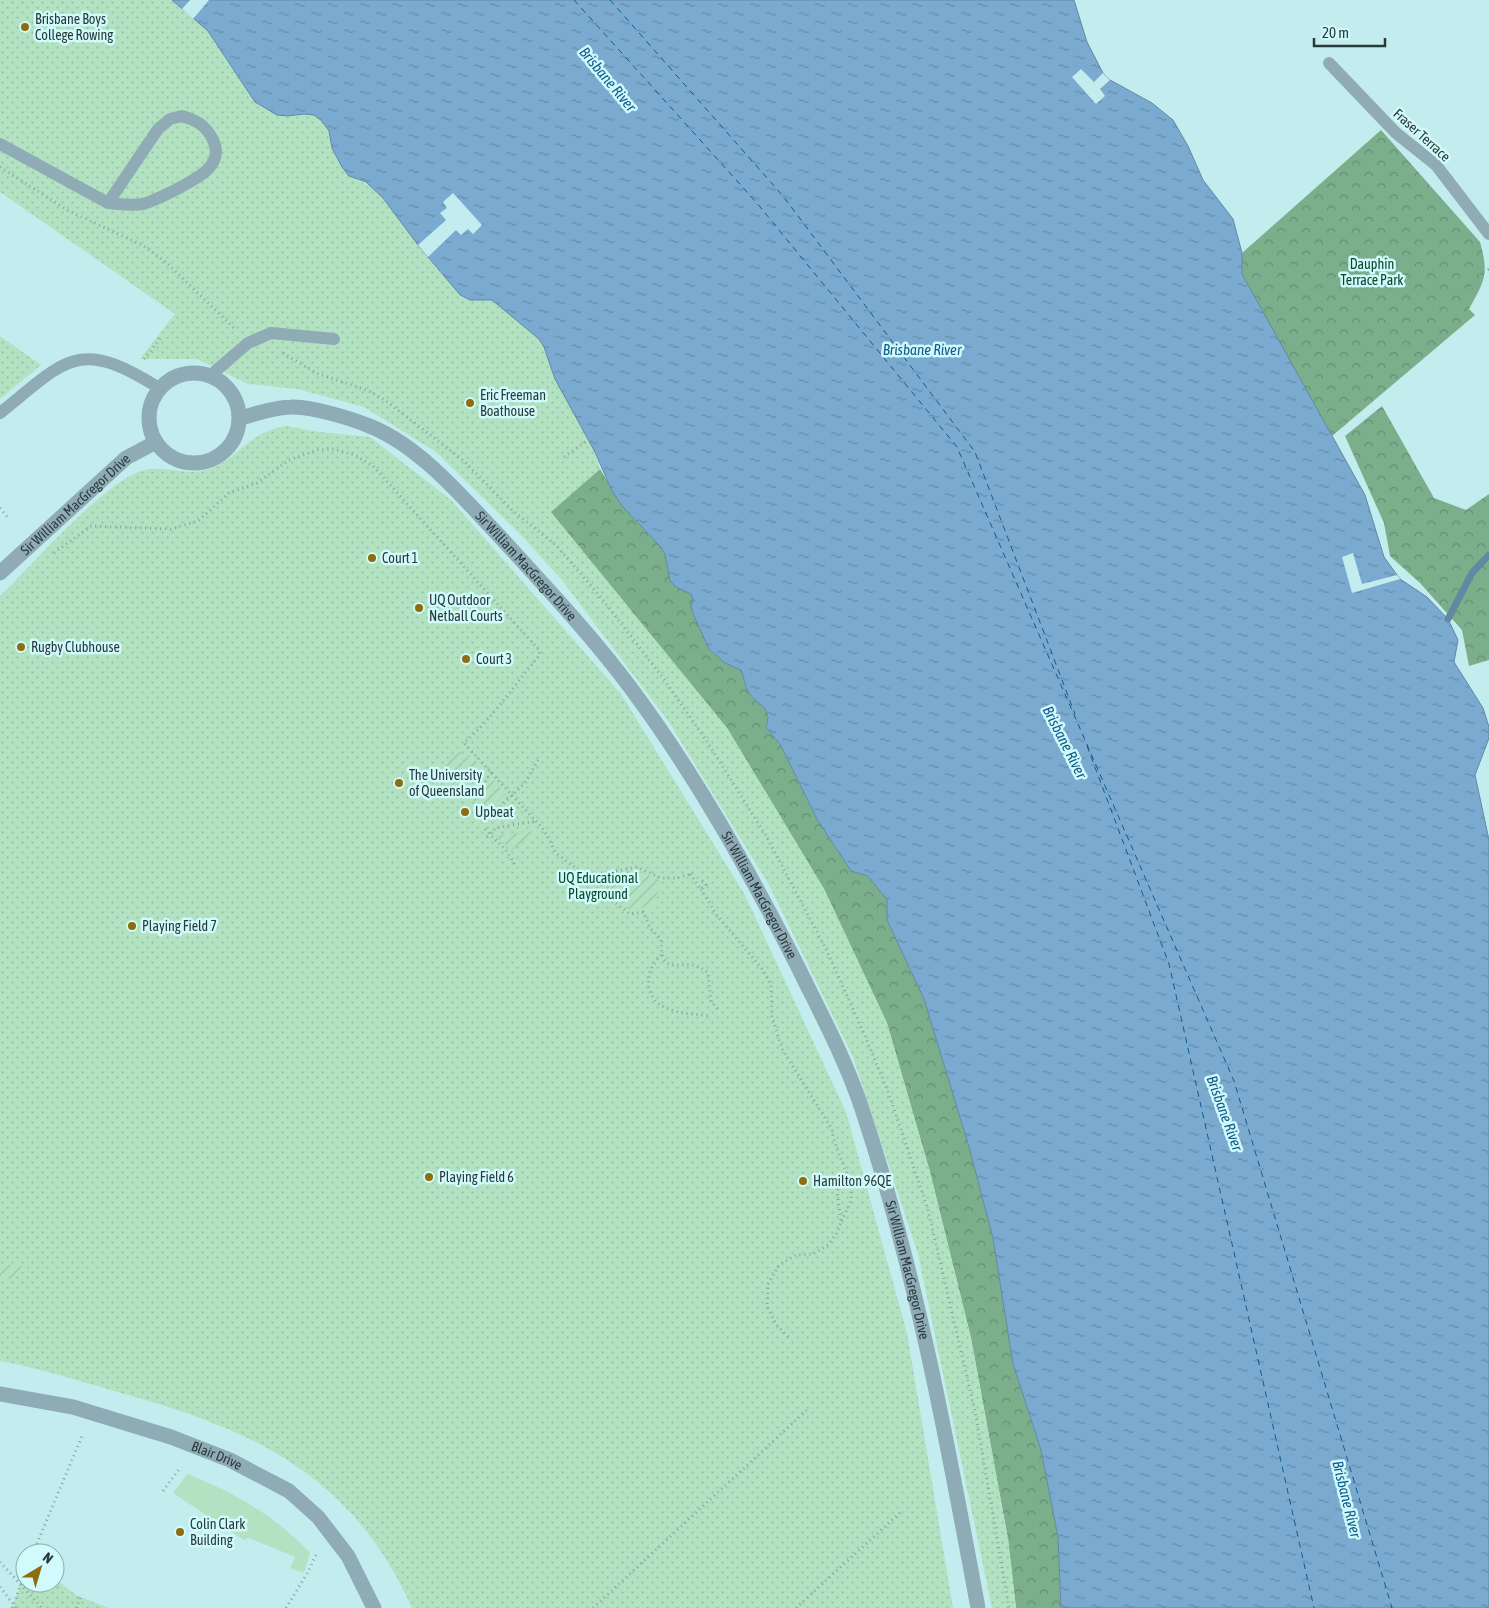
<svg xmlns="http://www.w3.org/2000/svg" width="1489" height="1608" font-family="'Asap Condensed',sans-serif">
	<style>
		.grass { fill: #b2e2c1 }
		.forest { fill: url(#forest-crowns) }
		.park { fill: url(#park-dots) }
		.garden { fill: url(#garden-furrows) }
		.water { fill: url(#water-ripples); stroke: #6388a3 }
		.pier { fill: #c3ecee }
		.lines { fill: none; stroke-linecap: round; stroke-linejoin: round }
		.stream { stroke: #6388a3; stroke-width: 7 }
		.ferry { stroke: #105b8c; stroke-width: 1; stroke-dasharray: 6 5; stroke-linecap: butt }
		.path { stroke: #85a4a6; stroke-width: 3; stroke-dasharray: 1 4; stroke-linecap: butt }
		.lane { stroke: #8fabb5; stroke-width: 12 }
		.street { stroke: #8fabb5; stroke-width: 15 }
		.poi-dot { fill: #8d6d0f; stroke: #d0fafb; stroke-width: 2 }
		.labels { text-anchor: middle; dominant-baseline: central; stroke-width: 5; stroke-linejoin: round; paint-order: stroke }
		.poi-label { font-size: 14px; fill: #2a3a3b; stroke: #d0fafb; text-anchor: start }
		.street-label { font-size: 14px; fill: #2a3a3b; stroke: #d0fafb }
		.park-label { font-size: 14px; fill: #074826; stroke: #d0fafb }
		.water-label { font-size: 15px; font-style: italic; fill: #105b8c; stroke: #d0fafb }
	</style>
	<defs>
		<pattern id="forest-crowns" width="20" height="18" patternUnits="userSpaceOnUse" patternTransform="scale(1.25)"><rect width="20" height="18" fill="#7bae8b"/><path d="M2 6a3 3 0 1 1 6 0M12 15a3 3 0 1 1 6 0" fill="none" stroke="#658f73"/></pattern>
		<pattern id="park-dots" width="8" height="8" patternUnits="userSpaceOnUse" patternTransform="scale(1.25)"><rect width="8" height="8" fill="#b2e2c1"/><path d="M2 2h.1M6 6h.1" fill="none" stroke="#99c3a7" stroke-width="1.8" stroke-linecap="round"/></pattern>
		<pattern id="garden-furrows" width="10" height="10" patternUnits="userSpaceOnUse" patternTransform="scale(1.25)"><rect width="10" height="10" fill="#b2e2c1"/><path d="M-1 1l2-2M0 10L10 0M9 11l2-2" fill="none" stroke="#99c3a7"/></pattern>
		<pattern id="water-ripples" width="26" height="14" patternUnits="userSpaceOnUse" patternTransform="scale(1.25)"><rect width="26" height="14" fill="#7baad0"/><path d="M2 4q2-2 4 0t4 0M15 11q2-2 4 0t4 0" fill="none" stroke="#658baa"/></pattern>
	</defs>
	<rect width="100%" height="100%" fill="#c3ecee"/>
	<!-- grass -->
	<path class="grass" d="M 187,1474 C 233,1492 276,1516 310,1553 L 304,1573 L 290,1568 L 295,1557 L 249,1538 L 244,1540 L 173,1493 Z"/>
	<!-- forest -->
	<path class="forest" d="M 1381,130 L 1480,242 C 1489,274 1485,280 1469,309 L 1475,315 L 1332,436 L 1291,367 L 1242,274 L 1242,253 Z
		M 1382,406 L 1434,498 L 1466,510 L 1489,494 L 1489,660 L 1469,666 L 1462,630 L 1420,583 L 1390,556 L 1384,523 L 1345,436 Z
		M 600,469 L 623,507 L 659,545 L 665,554 L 669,575 L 676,587 L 691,594 L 693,599 L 691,607 L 694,616 L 709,649 L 725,663 L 741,670 C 744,677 745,687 749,693 C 758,706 773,707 766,727 L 781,746 L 817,819 L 851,871 L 868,876 L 887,900 L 887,920 L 924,999 L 969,1147 L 993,1238 L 1013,1364 L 1041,1450 L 1058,1537 L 1061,1608 L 1016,1608 L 1008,1539 L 971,1338 L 930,1172 L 887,1023 L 824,889 L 727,728 L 550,512 Z"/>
	<!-- park -->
	<path class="park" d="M 0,0 L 172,0 L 208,31 L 255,102 C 264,109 274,114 286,116 C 298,118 309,108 322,121 C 332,131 333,154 343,168 C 351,181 366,181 376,191 C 393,207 404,227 418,245 C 425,255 434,265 442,274 C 448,281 453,289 459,295 C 471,305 487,297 498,303 L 539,339 L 544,347 L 555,379 L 595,452 L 600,469 L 551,512 L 727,728 L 824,889 L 887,1023 L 930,1172 L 971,1338 L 1008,1539 L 1016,1608 L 992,1608 L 918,1254 L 853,1057 L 769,885 L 669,722 L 561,579 L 522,536 L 436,452 L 364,407 L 298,389 L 248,384 L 197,359 L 140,359 L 175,314 L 0,192 Z
		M 0,336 L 41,365 L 0,399 Z
		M 286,426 L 319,432 L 370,437 L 451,500 L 621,694 L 745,895 L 846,1112 L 907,1333 L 953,1608 L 412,1608 C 351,1472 249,1428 114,1391 C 76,1380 38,1368 0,1361 L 0,596 C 31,567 108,477 145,470 C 167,465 189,478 212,468 C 242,455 247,433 286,426 Z
		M 25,1573 L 25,1583 L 55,1583 L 55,1579 L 76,1595 L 108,1608 L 12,1608 Z"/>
	<!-- garden -->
	<path class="garden" d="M 458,750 L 466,758 L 470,755 L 481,767 L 461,788 L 455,782 L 443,796 C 436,778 446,763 458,750 Z
		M 494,780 L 506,794 L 484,813 L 473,800 Z
		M 536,831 L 511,851 L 504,843 L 497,839 L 498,835 Z
		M 624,871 L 641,872 L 661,881 L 656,900 L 649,911 L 643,908 L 630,909 L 609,894 L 609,879 Z
		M 0,1264 L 27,1267 C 19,1276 11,1281 0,1279 Z"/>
	<!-- water -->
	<path class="water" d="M 172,0 L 1074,0 L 1087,42 L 1103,73 L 1110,80 L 1152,103 L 1173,120 L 1188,146 L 1203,180 L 1233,219 L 1242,253 L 1242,274 L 1365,495 L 1384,557 L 1400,579 L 1427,597 L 1448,619 L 1458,640 L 1454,662 L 1483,708 L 1489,727 L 1489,738 L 1475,775 L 1489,840 L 1489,1608 L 1061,1608 L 1058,1537 L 1041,1450 L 1013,1364 L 993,1238 L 969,1147 L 924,999 L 887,920 L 887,900 L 868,876 L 851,871 L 817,819 L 781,746 L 766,727 C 773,707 758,706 749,693 C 745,687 744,677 741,670 L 725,663 L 709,649 L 694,616 L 691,607 L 693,599 L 691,594 L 676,587 L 670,581 L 665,554 L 659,545 L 623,507 L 612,491 L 595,452 L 555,379 L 544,347 L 539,339 L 492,300 L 470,300 L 460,295 L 418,245 L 383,198 L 366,182 L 349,176 L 342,167 L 332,148 L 329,131 L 322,121 L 314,115 L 304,114 L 288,116 L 277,115 L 255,102 L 208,31 Z"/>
	<!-- pier -->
	<path class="pier" d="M 190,0 L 209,0 L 193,19 L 182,9 Z
		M 1081,69 L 1094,82 L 1103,73 L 1110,80 L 1100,89 L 1105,96 L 1096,104 L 1072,77 Z
		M 453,193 L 482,225 L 473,234 L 468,229 L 461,235 L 456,230 L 428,257 L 418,245 L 446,220 L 440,213 L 447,208 L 443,202 Z
		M 1353,553 L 1362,584 L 1397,575 L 1400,579 L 1352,593 L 1342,557 Z"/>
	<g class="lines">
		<!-- stream -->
		<path class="stream" d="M 1448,619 L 1472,573 L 1489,555"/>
		<!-- ferry -->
		<path class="ferry" d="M 574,0 L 756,202 L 957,447 L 1234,1081 L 1392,1608
			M 610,0 L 783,196 L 975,452 L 1075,714
			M 1087,746 L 1169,964 L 1314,1608"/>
		<!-- path -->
		<path class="path" d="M 0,167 L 67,210 L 144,246 L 168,264 L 236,330
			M 283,353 L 316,373 L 369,391 L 386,401 L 464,461 L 514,512 L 556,545 L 603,600 L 663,678 L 708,743 L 766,836 L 826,949 L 865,1036 L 889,1094 L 928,1210 L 975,1411 L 1009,1608
			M 144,359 L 162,336
			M 1345,425 L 1303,361 L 1258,281 C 1260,250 1284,259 1302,272 L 1304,264 C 1324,267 1328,288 1349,275 L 1354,277 L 1377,246 L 1379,239 L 1388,233 L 1401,255 L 1392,282 L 1393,299 L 1400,304 L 1432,264 L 1445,311 L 1460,304 L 1481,273 L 1489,269
			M 564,457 L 634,408
			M 0,508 L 9,519
			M 54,553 L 91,526 L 171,529 L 198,521 L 229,493 L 257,483 L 289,460 L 318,450 L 333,449 L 355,455 L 373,466 L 540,651 L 539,656 C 514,685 493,718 464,743 L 544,830 L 556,853 L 578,870 L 595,875 L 637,867 L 661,878 L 677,878 L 693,873
			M 483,786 L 491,772
			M 489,817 L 525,783 L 538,760
			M 485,829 C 498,844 507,847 515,866
			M 487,837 L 496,828 L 535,821
			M 690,874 L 701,889 L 706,885 L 702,880
			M 564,875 L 576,895 L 591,891 L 598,876
			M 598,875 L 604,894 L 630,914 L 643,912 L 651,929 L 661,939 C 661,985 684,951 708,973 L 711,1001 L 718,1010
			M 701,889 L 716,914 L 763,970 L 771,985 L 772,1016 L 782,1049 L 832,1129 C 834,1153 854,1176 851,1199 C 850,1206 844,1215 841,1222
			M 661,955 C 652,965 647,973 649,987 C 654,1015 689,1013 711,1016
			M 788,1337 L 776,1324 L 767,1307 L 768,1284 L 779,1265 L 796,1255 L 813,1254 L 828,1245 L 837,1233 L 841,1222 L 837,1191 L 846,1176
			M 163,1491 L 180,1468
			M 33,1553 L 82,1436
			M 0,1562 L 42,1608
			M 0,1587 L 16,1608
			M 12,1608 L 25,1574
			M 76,1608 L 82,1594
			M 286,1608 L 307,1574 L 316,1555
			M 593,1608 L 809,1408
			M 796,1608 L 902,1511"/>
		<!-- lane -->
		<path class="lane" d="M 1329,63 L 1396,133 L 1436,165 L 1489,234
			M 182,116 C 196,120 205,125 212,138 C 227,166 195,179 175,190 C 165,195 154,201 143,204 C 131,206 120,204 108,203 L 158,129 L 170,119 Z
			M 0,144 L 108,203
			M 211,375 L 248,343 L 271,333 L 334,339
			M 0,413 C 67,359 78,337 159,388"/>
		<!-- street -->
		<g class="street">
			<circle cx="194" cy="418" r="45"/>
			<path id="s1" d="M 240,418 C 256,414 275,407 291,407 C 311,406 353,419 372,427 C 422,448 465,500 502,539 C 546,587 591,635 630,687 C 695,774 748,869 797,965 C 820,1012 846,1060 862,1109 C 916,1271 947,1440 978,1608"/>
			<path id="s2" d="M 0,573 L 126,458 L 156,442"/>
			<path id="s3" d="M 0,1394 L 73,1407 L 171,1437 L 230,1460 L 289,1491 L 318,1517 L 348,1556 L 374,1608"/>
		</g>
	</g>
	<!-- markers -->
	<g class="poi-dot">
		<circle cx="25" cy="27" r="5"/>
		<circle cx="470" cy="403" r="5"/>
		<circle cx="372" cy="558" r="5"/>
		<circle cx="419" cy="608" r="5"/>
		<circle cx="21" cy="647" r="5"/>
		<circle cx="466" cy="659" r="5"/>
		<circle cx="399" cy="783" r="5"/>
		<circle cx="465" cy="812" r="5"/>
		<circle cx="132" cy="926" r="5"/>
		<circle cx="429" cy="1177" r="5"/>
		<circle cx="803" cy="1181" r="5"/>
		<circle cx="180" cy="1532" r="5"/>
	</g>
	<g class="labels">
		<!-- poi labels -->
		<g class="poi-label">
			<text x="35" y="19">Brisbane Boys<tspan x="35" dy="16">College Rowing</tspan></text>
			<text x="480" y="395">Eric Freeman<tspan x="480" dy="16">Boathouse</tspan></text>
			<text x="382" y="558">Court 1</text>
			<text x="429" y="600">UQ Outdoor<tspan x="429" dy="16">Netball Courts</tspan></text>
			<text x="31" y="647">Rugby Clubhouse</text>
			<text x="476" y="659">Court 3</text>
			<text x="409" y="775">The University<tspan x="409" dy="16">of Queensland</tspan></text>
			<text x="475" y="812">Upbeat</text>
			<text x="142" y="926">Playing Field 7</text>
			<text x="439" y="1177">Playing Field 6</text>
			<text x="813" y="1181">Hamilton 96QE</text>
			<text x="190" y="1524">Colin Clark<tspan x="190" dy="16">Building</tspan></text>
		</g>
		<!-- street labels -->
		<g class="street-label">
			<text transform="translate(1422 135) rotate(42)">Fraser Terrace</text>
			<text stroke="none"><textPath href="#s2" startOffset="102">Sir William MacGregor Drive</textPath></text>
			<text stroke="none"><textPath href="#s1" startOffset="345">Sir William MacGregor Drive</textPath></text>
			<text stroke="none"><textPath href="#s1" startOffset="750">Sir William MacGregor Drive</textPath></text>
			<text stroke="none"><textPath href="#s1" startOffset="1155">Sir William MacGregor Drive</textPath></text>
			<text stroke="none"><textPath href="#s3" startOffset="226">Blair Drive</textPath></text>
		</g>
		<!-- park labels -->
		<g class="park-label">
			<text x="1372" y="264">Dauphin<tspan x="1372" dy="16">Terrace Park</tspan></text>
			<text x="598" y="878">UQ Educational<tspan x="598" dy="16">Playground</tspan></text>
		</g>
		<!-- water labels -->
		<g class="water-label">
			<text transform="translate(608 79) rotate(50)">Brisbane River</text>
			<text x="922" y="349">Brisbane River</text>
			<text transform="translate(1065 742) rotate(63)">Brisbane River</text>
			<text transform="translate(1225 1113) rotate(70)">Brisbane River</text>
			<text transform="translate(1347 1499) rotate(76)">Brisbane River</text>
		</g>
	</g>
	<!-- north arrow -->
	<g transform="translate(40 1568) rotate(38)"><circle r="24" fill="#d0fafb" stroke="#8eadae"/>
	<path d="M0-4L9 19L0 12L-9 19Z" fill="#8d6d0f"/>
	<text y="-8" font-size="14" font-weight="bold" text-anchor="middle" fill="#2a3a3b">N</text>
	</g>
	<!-- scale -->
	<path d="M1314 38v8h71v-8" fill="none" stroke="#2a3a3b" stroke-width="2.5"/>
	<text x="1322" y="38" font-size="15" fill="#2a3a3b" stroke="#d0fafb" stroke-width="4" paint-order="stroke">20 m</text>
</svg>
